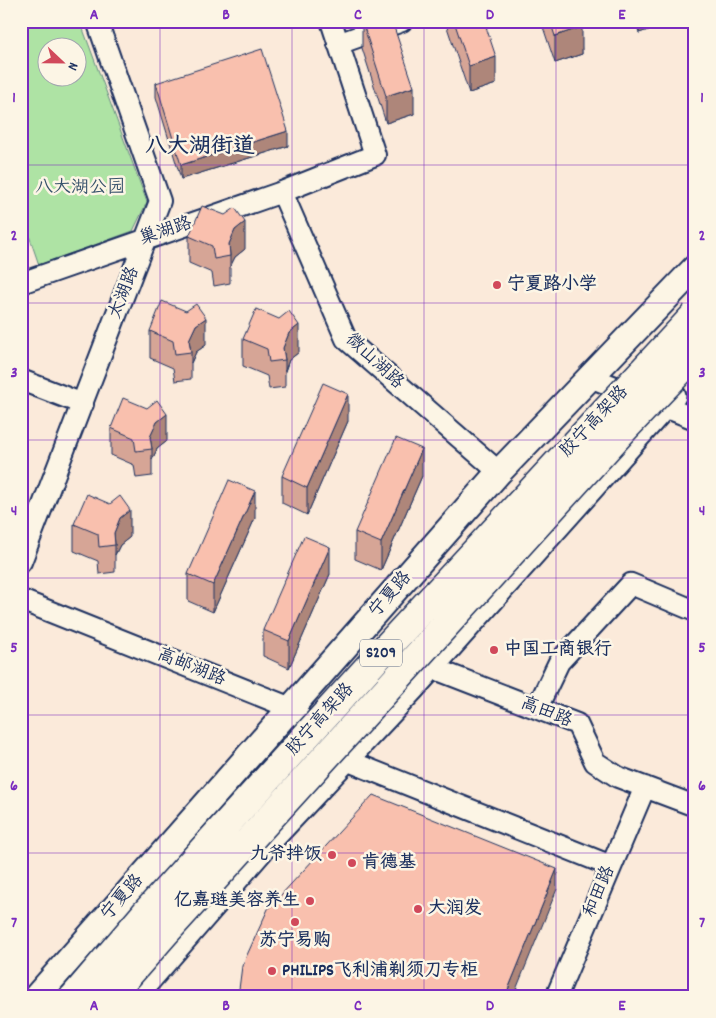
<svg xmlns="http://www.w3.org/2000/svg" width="716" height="1018" font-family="Dekko,'LXGW WenKai TC',sans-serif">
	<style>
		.green { fill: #aee3a4; stroke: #648981; fill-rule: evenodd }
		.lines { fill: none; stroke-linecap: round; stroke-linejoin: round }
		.minor-casing { stroke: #1b2f5e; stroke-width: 24 }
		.major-casing { stroke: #1b2f5e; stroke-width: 29 }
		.minor { stroke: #fcf5e5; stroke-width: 20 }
		.major { stroke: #fcf5e5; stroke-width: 25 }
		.highway-bridge-casing { stroke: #1b2f5e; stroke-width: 31; stroke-linecap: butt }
		.highway-bridge { stroke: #fcf5e5; stroke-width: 28 }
		.wall { fill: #d6a596; stroke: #1b2f5e }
		.shaded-wall { fill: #ae867a; stroke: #1b2f5e }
		.building { fill: #f9c0ae; stroke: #1b2f5e }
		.grid { fill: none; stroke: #7b2cbf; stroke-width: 1; stroke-opacity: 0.55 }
		.poi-dot { fill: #d1495b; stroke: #fcf5e5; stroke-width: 2 }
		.labels { text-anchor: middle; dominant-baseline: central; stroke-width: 5; stroke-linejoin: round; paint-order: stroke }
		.shield { fill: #fcf5e5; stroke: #5e6a86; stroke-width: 1 }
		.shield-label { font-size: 16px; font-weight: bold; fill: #1b2f5e }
		.park-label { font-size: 18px; fill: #38536c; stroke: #fcf5e5 }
		.street-label { font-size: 18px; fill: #1b2f5e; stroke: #fcf5e5 }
		.poi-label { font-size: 18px; font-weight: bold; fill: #1b2f5e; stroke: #fcf5e5; text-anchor: start }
		.district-label { font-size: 22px; font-weight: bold; fill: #1b2f5e; stroke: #fcf5e5 }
		.neatline { fill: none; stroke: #7b2cbf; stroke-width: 2 }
		.grid-label { font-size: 16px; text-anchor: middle; font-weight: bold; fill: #7b2cbf }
	</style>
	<rect width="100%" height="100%" fill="#fbeada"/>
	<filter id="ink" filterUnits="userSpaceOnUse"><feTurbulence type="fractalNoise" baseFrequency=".02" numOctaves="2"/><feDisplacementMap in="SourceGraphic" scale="10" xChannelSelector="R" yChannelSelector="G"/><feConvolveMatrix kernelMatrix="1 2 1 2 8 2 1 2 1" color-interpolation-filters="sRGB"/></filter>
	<g filter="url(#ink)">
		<!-- green -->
		<path class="green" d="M 21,21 L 80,21 L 147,202 L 133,231 L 39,265 L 21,212 ZM 48,48 L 78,48 L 78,78 L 48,78 Z"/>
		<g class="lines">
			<defs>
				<path id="minor" d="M 338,44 L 402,21
					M 282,192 L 346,339 L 499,472
					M 21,283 L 282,192 L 375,155 L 331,21
					M 590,377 L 695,419
					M 21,380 L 83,404
					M 21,562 L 160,201 L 97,21
					M 21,600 L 291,708 L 346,760 L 611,866
					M 430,667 L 577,724 L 595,762 L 618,777 L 695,806
					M 537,708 L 559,662 L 631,584 L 695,611
					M 556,997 L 645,787"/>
				<path id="major" d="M 36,997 L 499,472 L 695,268
					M 133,997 L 264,846 L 412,688 L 673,396"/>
			</defs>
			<!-- minor casing -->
			<use href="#minor" class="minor-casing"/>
			<!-- major casing -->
			<use href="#major" class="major-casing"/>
			<!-- minor -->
			<use href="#minor" class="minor"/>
			<!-- major -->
			<use href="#major" class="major"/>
			<defs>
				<path id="highway-bridge" d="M 74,997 L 144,915 L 384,650 L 695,315
					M 109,997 L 165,933 L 625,428 L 695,355"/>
			</defs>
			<!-- highway-bridge casing -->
			<use href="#highway-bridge" class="highway-bridge-casing"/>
			<!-- highway-bridge -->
			<use href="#highway-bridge" class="highway-bridge"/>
		</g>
		<!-- wall -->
		<path class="wall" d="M 353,21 L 392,21 L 414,114 L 386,123 L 362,48 L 362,23 L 354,26 Z
			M 445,21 L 484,21 L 496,84 L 469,93 Z
			M 541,21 L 580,21 L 582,54 L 555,63 Z
			M 636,21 L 666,21 L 666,24 L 639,33 Z
			M 156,83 L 288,146 L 181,179 L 156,97 Z
			M 189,236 L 245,249 L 235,257 L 230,267 L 230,283 L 214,286 L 212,273 L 189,263 Z
			M 150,331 L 206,345 L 196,352 L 191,363 L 191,379 L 175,381 L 173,368 L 150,358 Z
			M 243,339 L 299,352 L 289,360 L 285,371 L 285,387 L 269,389 L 267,376 L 243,366 Z
			M 348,421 L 307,515 L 282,503 L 282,476 Z
			M 111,428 L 167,441 L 157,449 L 152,460 L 152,476 L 136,478 L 134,465 L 111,455 Z
			M 422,476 L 381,570 L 355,559 L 355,532 Z
			M 255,518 L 213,612 L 188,601 L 188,574 Z
			M 74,524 L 130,537 L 120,545 L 115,555 L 115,572 L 99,574 L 98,561 L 74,551 Z
			M 330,574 L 289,668 L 263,656 L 263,630 Z"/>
		<!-- shaded-wall -->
		<path class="shaded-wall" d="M 354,21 L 366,21 L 354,26 Z
			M 639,21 L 666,21 L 666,24 L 639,33 Z
			M 582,27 L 582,54 L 555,63 L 555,36 Z
			M 496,57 L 496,84 L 469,93 L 469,66 Z
			M 414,87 L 414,114 L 386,123 L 386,96 Z
			M 288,131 L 288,146 L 181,179 L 181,165 Z
			M 245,222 L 245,249 L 235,257 L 230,267 L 230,256 L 229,244 L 235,230 Z
			M 24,229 L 24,256 L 21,257 L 21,230 Z
			M 206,318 L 206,345 L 196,352 L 191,363 L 191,352 L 189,340 L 196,325 Z
			M 299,325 L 299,352 L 289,360 L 285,371 L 285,360 L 283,348 L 289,333 Z
			M 348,394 L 348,421 L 307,515 L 307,488 Z
			M 167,414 L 167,441 L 157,449 L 152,460 L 152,449 L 150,437 L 157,422 Z
			M 422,449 L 422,476 L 381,570 L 381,543 Z
			M 255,491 L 255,518 L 213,612 L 213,585 Z
			M 130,510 L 130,537 L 120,545 L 115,555 L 115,545 L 114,533 L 120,518 Z
			M 330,547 L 330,574 L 289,668 L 289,641 Z
			M 557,869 L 557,889 L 513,997 L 505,997 Z"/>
		<!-- building -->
		<path class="building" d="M 362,21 L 392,21 L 414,87 L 386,96 Z
			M 454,21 L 484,21 L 496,57 L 469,66 Z
			M 550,21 L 580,21 L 582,27 L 555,36 Z
			M 262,49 L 288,131 L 181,165 L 156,83 Z
			M 202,206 L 225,215 L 235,208 L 245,222 L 235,230 L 229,244 L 230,256 L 214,259 L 212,246 L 189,236 Z
			M 21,222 L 24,229 L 21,230 Z
			M 162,301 L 186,311 L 196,304 L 206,318 L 196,325 L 189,340 L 191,352 L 175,354 L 173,341 L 150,331 Z
			M 256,309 L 279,319 L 289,311 L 299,325 L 289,333 L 283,348 L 285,360 L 269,362 L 267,349 L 243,339 Z
			M 323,383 L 348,394 L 307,488 L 282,476 Z
			M 123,398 L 147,408 L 157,400 L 167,414 L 157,422 L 150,437 L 152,449 L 136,451 L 134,438 L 111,428 Z
			M 396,438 L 422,449 L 381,543 L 355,532 Z
			M 229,480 L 255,491 L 213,585 L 188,574 Z
			M 87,494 L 110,504 L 120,496 L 130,510 L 120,518 L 114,533 L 115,545 L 99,547 L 98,534 L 74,524 Z
			M 304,536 L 330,547 L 289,641 L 263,630 Z
			M 373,795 L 557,869 L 505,997 L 238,997 L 242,966 L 268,909 Z"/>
	</g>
	<!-- grid -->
	<path class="grid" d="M 160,21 L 160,997M 292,21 L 292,997M 424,21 L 424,997M 556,21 L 556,997M 21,165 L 695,165M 21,303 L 695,303M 21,440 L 695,440M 21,578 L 695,578M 21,715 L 695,715M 21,853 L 695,853"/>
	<!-- markers -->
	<g class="poi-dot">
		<circle cx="497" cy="285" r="5"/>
		<circle cx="494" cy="650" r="5"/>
		<circle cx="332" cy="855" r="5"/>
		<circle cx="352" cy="863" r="5"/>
		<circle cx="310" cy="901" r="5"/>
		<circle cx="418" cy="909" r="5"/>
		<circle cx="295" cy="922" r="5"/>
		<circle cx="272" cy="971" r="5"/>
	</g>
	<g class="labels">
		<!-- shield labels -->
		<rect class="shield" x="360" y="639.5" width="42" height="27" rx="4"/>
		<g class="shield-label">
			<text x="381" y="653">S209</text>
		</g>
		<!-- park labels -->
		<g class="park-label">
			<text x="80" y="188">八大湖公园</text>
		</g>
		<!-- street labels -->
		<g class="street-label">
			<text transform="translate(166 232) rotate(-19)">巢湖路</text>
			<text transform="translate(125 293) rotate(-69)">太湖路</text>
			<text transform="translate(374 362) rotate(43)">微山湖路</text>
			<text transform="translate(595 422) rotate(-47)">胶宁高架路</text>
			<text transform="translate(391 595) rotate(-49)">宁夏路</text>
			<text transform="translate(191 668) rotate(22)">高邮湖路</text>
			<text transform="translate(546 713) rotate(22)">高田路</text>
			<text transform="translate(321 720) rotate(-48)">胶宁高架路</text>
			<text transform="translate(600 892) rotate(-67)">和田路</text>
			<text transform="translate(123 898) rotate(-49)">宁夏路</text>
		</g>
		<!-- poi labels -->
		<g class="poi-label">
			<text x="507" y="285">宁夏路小学</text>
			<text x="504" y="650">中国工商银行</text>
			<text x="322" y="855" text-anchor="end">九爷拌饭</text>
			<text x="362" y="863">肯德基</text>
			<text x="300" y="901" text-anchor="end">亿嘉琏美容养生</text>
			<text x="428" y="909">大润发</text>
			<text x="295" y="941" text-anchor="middle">苏宁易购</text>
			<text x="282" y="971">PHILIPS飞利浦剃须刀专柜</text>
		</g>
		<!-- district labels -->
		<g class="district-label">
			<text x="200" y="147">八大湖街道</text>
		</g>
	</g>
	<!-- margin -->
	<rect width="716" height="1018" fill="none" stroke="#fcf5e5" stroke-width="55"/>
	<!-- north arrow -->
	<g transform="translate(62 62) rotate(112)"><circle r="24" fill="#fcf5e5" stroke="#a2a6af"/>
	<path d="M0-4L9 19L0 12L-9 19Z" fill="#d1495b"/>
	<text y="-8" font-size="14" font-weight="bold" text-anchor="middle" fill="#1b2f5e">N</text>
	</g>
	<rect x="28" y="28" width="660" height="962" class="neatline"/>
	<g class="grid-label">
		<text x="94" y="19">A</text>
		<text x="226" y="19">B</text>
		<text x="358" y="19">C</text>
		<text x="490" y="19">D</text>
		<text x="622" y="19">E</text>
		<text x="14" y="102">1</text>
		<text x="702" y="102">1</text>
		<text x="14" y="240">2</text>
		<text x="702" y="240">2</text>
		<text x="14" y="377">3</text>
		<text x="702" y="377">3</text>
		<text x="14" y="515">4</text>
		<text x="702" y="515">4</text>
		<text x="14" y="652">5</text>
		<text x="702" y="652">5</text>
		<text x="14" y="790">6</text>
		<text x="702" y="790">6</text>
		<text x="14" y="927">7</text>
		<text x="702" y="927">7</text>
		<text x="94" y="1010">A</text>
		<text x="226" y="1010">B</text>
		<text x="358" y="1010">C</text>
		<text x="490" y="1010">D</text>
		<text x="622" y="1010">E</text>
	</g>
</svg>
